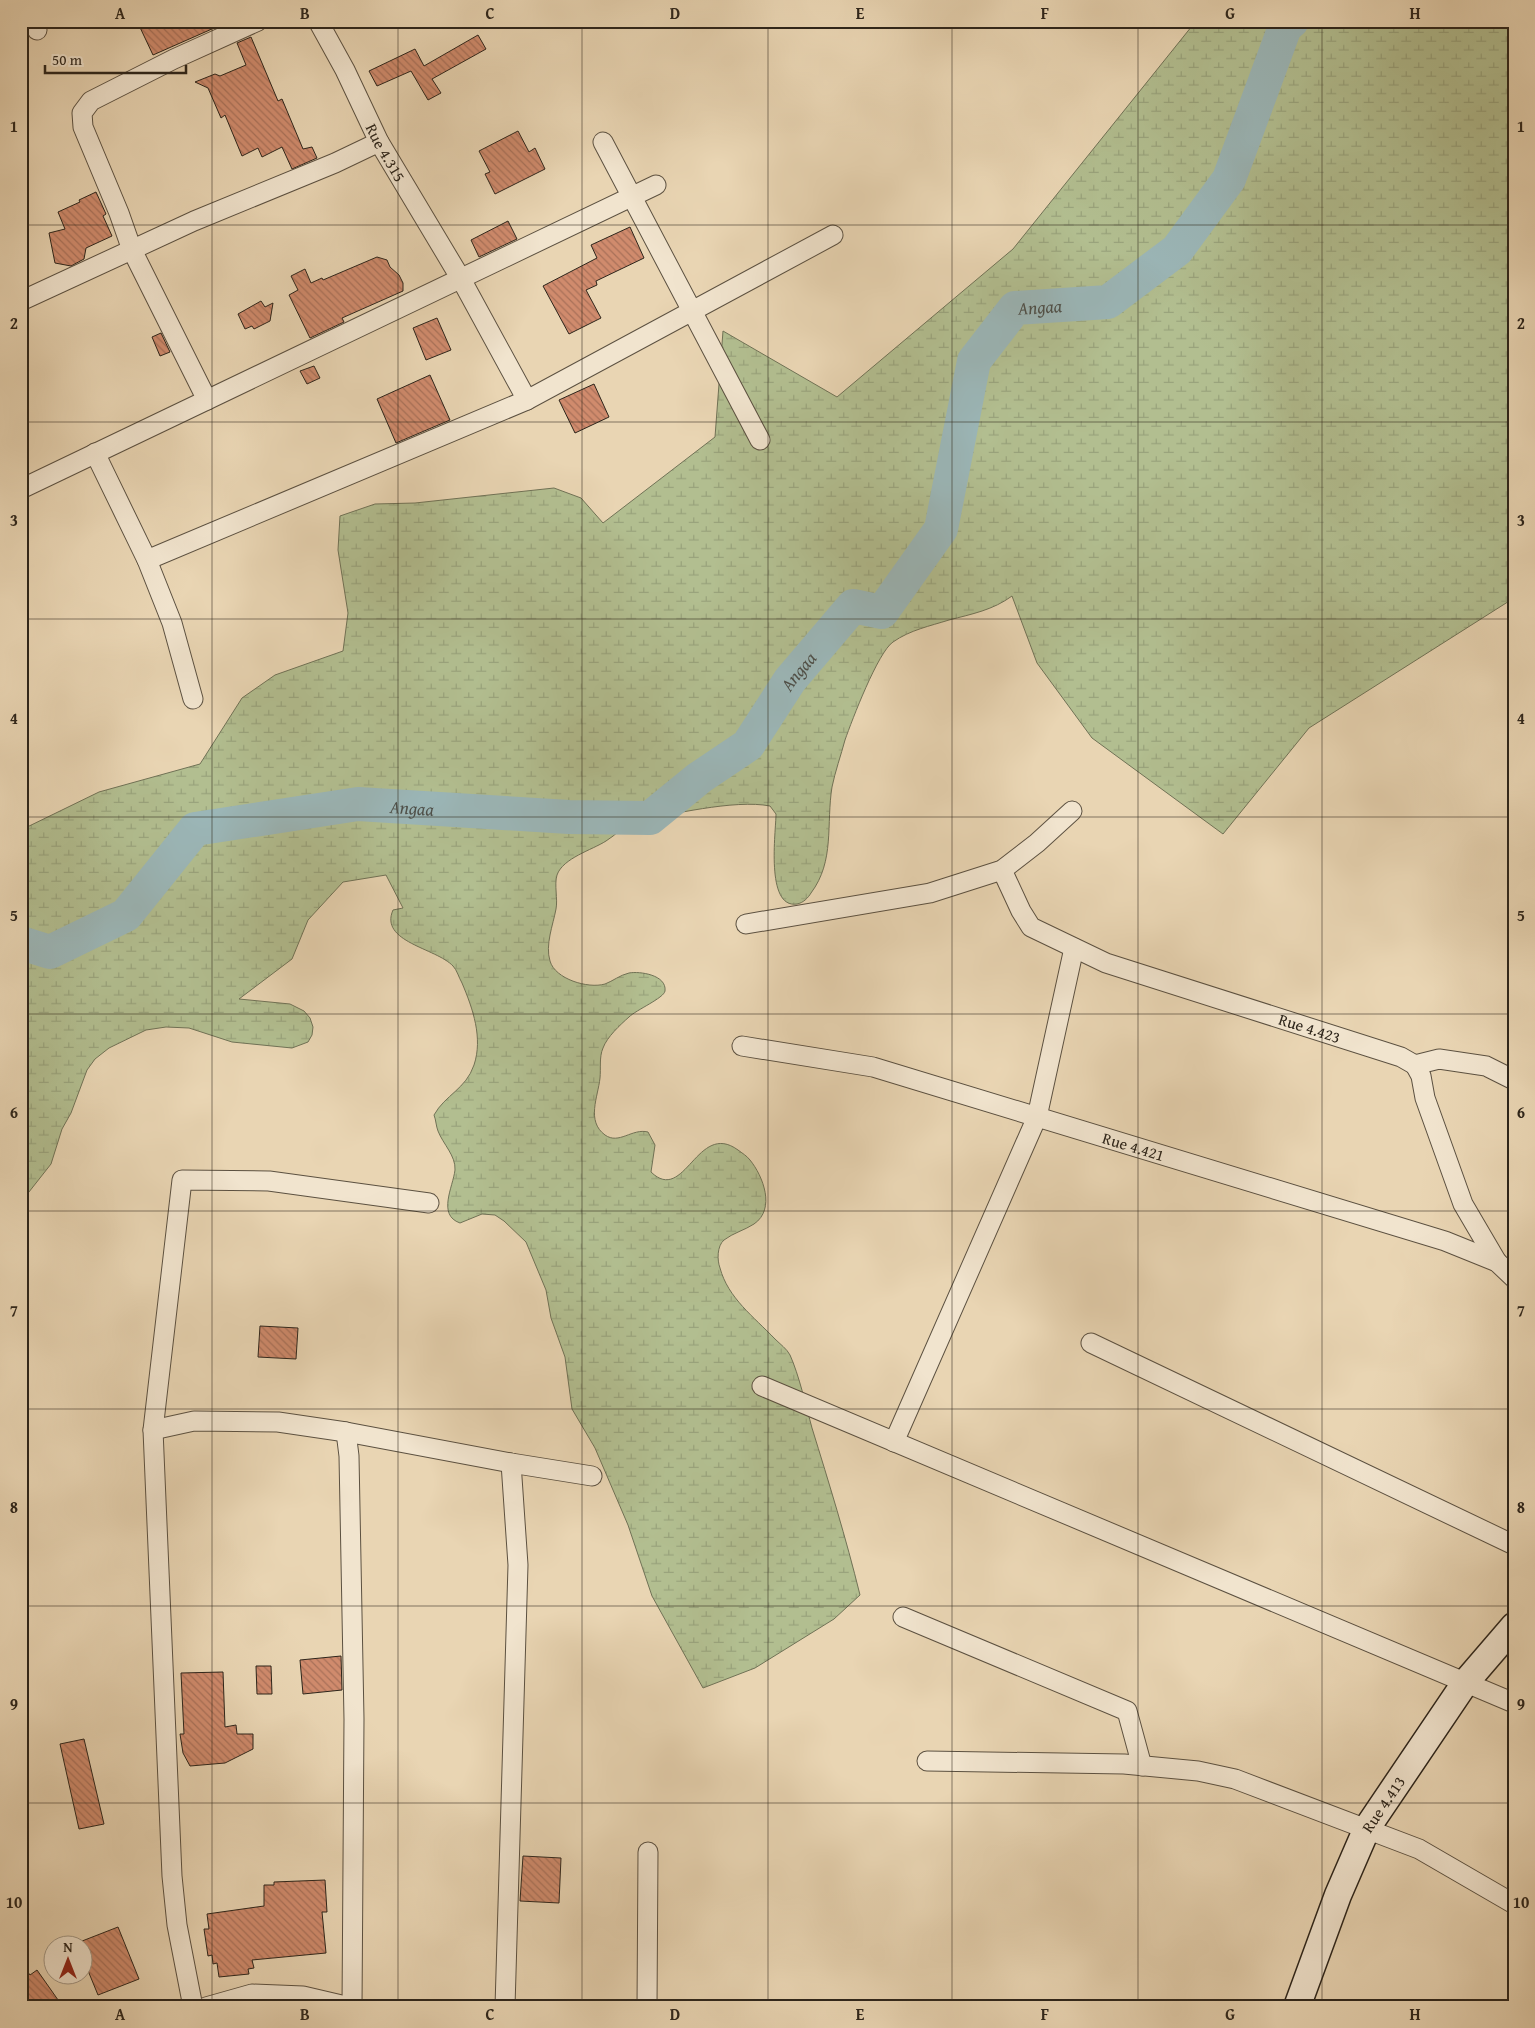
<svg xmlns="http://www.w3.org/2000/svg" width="1535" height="2028" font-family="'Gentium Book Plus',serif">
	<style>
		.wetland { fill: url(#wetland-marsh); stroke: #707256 }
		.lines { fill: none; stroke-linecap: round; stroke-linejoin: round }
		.river { stroke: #9bb6b7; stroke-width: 34 }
		.building { fill: url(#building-back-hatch); stroke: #2d251b }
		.street-casing { stroke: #5c5141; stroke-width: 21 }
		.secondary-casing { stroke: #2d251b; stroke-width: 29 }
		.street { stroke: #f1e4ce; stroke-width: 19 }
		.secondary { stroke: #f1e4ce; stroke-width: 26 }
		.grid { fill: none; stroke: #2d251b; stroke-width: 1; stroke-opacity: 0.55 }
		.labels { text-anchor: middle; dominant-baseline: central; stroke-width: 5; stroke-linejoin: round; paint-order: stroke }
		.street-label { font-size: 16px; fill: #2d251b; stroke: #f1e4ce }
		.water-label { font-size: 18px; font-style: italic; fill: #4e504a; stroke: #f1e4ce }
		.neatline { fill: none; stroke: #2d251b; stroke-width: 2 }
		.grid-label { font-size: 16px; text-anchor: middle; font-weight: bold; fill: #2d251b }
	</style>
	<defs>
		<pattern id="wetland-marsh" width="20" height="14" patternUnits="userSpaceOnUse" patternTransform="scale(1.25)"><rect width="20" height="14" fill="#b2be90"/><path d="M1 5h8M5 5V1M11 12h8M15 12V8" fill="none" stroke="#99a37c"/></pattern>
		<pattern id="building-back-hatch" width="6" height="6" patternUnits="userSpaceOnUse" patternTransform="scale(1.25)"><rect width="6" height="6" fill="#d08b6d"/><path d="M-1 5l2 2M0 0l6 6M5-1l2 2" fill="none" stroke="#a97159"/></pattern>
	</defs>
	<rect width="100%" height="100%" fill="#e9d5b3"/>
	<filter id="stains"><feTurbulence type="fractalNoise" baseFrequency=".004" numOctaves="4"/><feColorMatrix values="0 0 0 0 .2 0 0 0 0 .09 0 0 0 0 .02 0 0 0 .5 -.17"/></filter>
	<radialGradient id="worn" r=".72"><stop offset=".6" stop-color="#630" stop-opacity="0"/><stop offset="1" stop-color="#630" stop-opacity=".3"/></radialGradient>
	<!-- wetland -->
	<path class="wetland" d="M 1196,21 L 1514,21 L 1514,598 L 1309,728 L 1223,834 L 1092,738 L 1037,663 L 1012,596 C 993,610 972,614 949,620 C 930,626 910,630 893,642 C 878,652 852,720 845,740 C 841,755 835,772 832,787 C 826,824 835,861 811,893 C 808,898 803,903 797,904 C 765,909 776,831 776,814 L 770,806 C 734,799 671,815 634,821 C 623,826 616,835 606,841 C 592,850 563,858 557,875 C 554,885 558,899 556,909 C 553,925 545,945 550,961 C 555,979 588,989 605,984 C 613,981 620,975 629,973 C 640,971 667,975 665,991 C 664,998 636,1010 629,1017 C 620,1025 607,1037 603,1048 C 599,1057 601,1069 600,1078 C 598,1097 586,1121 605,1135 C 619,1145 632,1128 648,1132 L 655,1145 L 651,1172 C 685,1205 697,1120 738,1150 C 742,1153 747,1156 750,1160 C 763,1176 776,1209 754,1224 C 745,1230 733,1233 724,1240 C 717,1246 717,1260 720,1268 C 728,1298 754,1317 775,1339 C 780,1344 787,1349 790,1355 C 799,1375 806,1406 812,1428 C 829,1483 846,1538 860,1595 L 834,1619 L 755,1668 L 703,1688 L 652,1596 L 628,1525 L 595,1448 L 572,1409 L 565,1357 L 551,1318 L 546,1290 L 526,1242 L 504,1221 L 495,1215 L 482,1214 L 460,1223 C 437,1215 453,1187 455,1170 C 456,1156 443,1144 438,1131 C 436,1126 436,1120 434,1115 C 445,1095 466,1089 474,1065 C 483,1038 473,1009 462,983 C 459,978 457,970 453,966 C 436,948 379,942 393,910 L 403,908 L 386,875 L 343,882 L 308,920 L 292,959 L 239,999 L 290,1004 L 304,1011 L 310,1018 L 313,1027 L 312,1035 L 308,1042 L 292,1048 L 232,1042 L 189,1028 L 166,1027 L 146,1030 L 109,1048 L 95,1059 L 87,1070 L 71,1113 L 62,1129 L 51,1164 L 25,1197 L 21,1198 L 21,830 L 99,792 L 200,764 L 242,698 L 275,675 L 343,651 L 348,613 L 338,550 L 340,516 L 375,504 L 415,503 L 554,488 L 581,498 L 603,523 L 715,437 L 723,331 L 837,397 L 1013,249 Z"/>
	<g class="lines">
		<!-- river -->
		<path class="river" id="s1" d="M 21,943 L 50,952 L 126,915 L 195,829 L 358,804 L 569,817 L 650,818 L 699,778 L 748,745 L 790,680 L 853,606 L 882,612 L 941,529 L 974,361 L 1015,308 L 1108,302 L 1177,250 L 1229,179 L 1285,27 L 1292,21"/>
	</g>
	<!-- building -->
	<path class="building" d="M 137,21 L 230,21 L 153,55 Z
		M 478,35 L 486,49 L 432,79 L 441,93 L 428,100 L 411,71 L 377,86 L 369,71 L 415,49 L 424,66 Z
		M 251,37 L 278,101 L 282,99 L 303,149 L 312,147 L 317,158 L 292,169 L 282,147 L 262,157 L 258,148 L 242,156 L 225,115 L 221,118 L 208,88 L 195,82 L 215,74 L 220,76 L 246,65 L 237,43 Z
		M 518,131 L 529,152 L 535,148 L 545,169 L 495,194 L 485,174 L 490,172 L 479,151 Z
		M 96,192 L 106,214 L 103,216 L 112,236 L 86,248 L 84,259 L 71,266 L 55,263 L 49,233 L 65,229 L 58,212 L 80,202 L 79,200 Z
		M 508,221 L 517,239 L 479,257 L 471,240 Z
		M 630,227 L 644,258 L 596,281 L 597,285 L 586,290 L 601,318 L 569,334 L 543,286 L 597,258 L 591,245 Z
		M 377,257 L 387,260 L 390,267 L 399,275 L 403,283 L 403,291 L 342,318 L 344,322 L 310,338 L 289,295 L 298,290 L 291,276 L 305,269 L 311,283 L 322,278 L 323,280 Z
		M 261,301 L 265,307 L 273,303 L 270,321 L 254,329 L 252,326 L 245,329 L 238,314 Z
		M 437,318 L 451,350 L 426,360 L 413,328 Z
		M 161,333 L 170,352 L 160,356 L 152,337 Z
		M 314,366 L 320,378 L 307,384 L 300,371 Z
		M 430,375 L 450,420 L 396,443 L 377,399 Z
		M 594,384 L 609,417 L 575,433 L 559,400 Z
		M 260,1326 L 298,1328 L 296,1359 L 258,1357 Z
		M 341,1656 L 342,1690 L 303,1694 L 300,1660 Z
		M 256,1666 L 271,1666 L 272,1694 L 257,1694 Z
		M 223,1672 L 225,1727 L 236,1725 L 237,1734 L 253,1734 L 253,1749 L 225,1763 L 190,1766 L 183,1753 L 180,1734 L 184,1734 L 181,1673 Z
		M 84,1739 L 104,1824 L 79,1829 L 60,1744 Z
		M 523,1856 L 561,1858 L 559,1903 L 520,1901 Z
		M 325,1880 L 327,1912 L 322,1912 L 326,1953 L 252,1960 L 254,1968 L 248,1969 L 249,1974 L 219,1977 L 217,1963 L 213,1964 L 212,1955 L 208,1956 L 204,1929 L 209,1929 L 207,1914 L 264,1906 L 264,1885 L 274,1885 L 274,1882 Z
		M 118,1927 L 139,1979 L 98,1995 L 82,1956 L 82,1946 L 78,1946 L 77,1943 Z
		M 21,1963 L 30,1975 L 37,1970 L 63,2007 L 26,2007 L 21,2000 Z"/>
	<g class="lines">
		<defs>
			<g id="street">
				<path d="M 33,21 L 37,30"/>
				<path id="s2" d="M 318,21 L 345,70 L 379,142 L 461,279 L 527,400"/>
				<path d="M 603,142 L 760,440"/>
				<path d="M 21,301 L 194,221 L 335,163 L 379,142"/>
				<path d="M 207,400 L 132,250 L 119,213 L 83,127 L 82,113 L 91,101 L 174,59 L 258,21"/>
				<path d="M 95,453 L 147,560 L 172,623 L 193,699"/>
				<path d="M 21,489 L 656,185"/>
				<path d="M 147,560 L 527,400 L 833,235"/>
				<path id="s3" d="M 1002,870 L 1021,911 L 1031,927 L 1106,963 L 1401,1057 L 1415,1065 L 1439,1059 L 1486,1066 L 1514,1080"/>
				<path d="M 746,924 L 930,893 L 1002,870 L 1037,843 L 1072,811"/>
				<path id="s4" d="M 742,1046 L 873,1067 L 1445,1241 L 1497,1262 L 1514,1278"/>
				<path d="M 1415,1065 L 1421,1076 L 1425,1098 L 1463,1204 L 1497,1262"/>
				<path d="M 1091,1343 L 1514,1545"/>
				<path d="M 762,1386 L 1514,1703"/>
				<path d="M 153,1430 L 194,1421 L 278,1422 L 346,1432 L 511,1463 L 592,1476"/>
				<path d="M 346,1432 L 349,1456 L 354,1719 L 352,2007"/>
				<path d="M 894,1442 L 1037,1117 L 1074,948"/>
				<path d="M 903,1617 L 1127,1711 L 1142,1766"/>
				<path d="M 927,1761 L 1124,1764 L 1198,1771 L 1235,1779 L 1419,1849 L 1514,1904"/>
				<path d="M 193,2007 L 177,1925 L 172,1876 L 153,1430 L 182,1180 L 269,1181 L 429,1203"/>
				<path d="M 206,2007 L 252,1994 L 303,1996 L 350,2007"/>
				<path d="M 505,2007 L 518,1565 L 511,1463"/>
				<path d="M 647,2007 L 648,1852"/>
			</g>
			<g id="secondary">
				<path id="s5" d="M 1297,2007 L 1338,1895 L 1367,1828 L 1465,1683 L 1514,1626"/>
			</g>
		</defs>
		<!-- street casing -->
		<use href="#street" class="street-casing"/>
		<!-- secondary casing -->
		<use href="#secondary" class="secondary-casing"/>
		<!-- street -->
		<use href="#street" class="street"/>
		<!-- secondary -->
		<use href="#secondary" class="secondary"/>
	</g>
	<!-- grid -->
	<path class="grid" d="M 212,21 L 212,2007M 398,21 L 398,2007M 582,21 L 582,2007M 768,21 L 768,2007M 952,21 L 952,2007M 1138,21 L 1138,2007M 1322,21 L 1322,2007M 21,225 L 1514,225M 21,422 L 1514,422M 21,619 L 1514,619M 21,817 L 1514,817M 21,1014 L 1514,1014M 21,1211 L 1514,1211M 21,1409 L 1514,1409M 21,1606 L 1514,1606M 21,1803 L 1514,1803"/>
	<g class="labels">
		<!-- street labels -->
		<g class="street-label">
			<text stroke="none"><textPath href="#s2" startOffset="148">Rue 4.315</textPath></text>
			<text stroke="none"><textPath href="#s3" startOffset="361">Rue 4.423</textPath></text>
			<text stroke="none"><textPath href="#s4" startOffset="405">Rue 4.421</textPath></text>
			<text stroke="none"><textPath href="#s5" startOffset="221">Rue 4.413</textPath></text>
		</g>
		<!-- water labels -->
		<g class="water-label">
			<text stroke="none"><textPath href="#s1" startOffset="1374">Angaa</textPath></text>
			<text stroke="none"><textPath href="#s1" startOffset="894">Angaa</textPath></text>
			<text stroke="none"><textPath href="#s1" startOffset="444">Angaa</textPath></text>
		</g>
	</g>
	<!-- margin -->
	<rect width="1535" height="2028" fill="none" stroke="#e9d5b3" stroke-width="55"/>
	<!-- north arrow -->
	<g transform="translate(68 1960)"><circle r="24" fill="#f1e4ce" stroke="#a39886"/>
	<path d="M0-4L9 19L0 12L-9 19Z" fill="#8f2418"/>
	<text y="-8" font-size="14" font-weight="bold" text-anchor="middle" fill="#2d251b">N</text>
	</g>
	<!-- scale -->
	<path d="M45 65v8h141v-8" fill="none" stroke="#2d251b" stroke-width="2.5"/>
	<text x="52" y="65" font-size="15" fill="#2d251b" stroke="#f1e4ce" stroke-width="4" paint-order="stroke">50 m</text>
	<rect x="28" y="28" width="1480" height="1972" class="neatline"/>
	<g class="grid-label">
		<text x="120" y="19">A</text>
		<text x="305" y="19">B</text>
		<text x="490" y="19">C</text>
		<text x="675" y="19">D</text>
		<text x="860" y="19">E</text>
		<text x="1045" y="19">F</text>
		<text x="1230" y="19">G</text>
		<text x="1415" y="19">H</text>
		<text x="14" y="132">1</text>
		<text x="1521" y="132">1</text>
		<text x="14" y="329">2</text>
		<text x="1521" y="329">2</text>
		<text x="14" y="526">3</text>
		<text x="1521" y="526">3</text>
		<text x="14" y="724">4</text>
		<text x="1521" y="724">4</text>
		<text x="14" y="921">5</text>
		<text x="1521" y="921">5</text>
		<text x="14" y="1118">6</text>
		<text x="1521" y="1118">6</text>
		<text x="14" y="1316">7</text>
		<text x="1521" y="1316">7</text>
		<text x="14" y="1513">8</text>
		<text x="1521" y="1513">8</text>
		<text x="14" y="1710">9</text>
		<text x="1521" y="1710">9</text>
		<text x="14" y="1908">10</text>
		<text x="1521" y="1908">10</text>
		<text x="120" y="2020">A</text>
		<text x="305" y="2020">B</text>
		<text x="490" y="2020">C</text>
		<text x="675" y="2020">D</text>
		<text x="860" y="2020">E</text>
		<text x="1045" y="2020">F</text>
		<text x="1230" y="2020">G</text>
		<text x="1415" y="2020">H</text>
	</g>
	<rect width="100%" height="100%" filter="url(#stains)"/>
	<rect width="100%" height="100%" fill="url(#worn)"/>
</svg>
